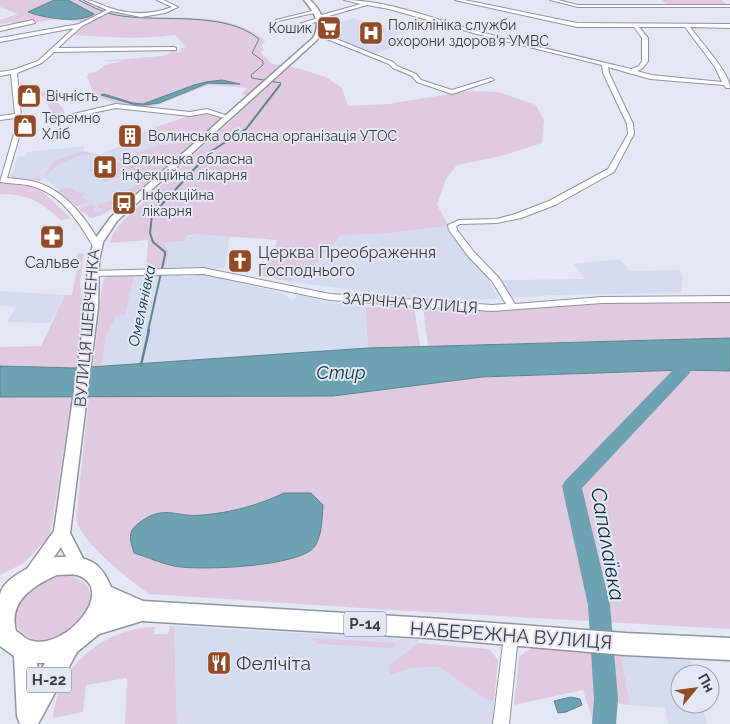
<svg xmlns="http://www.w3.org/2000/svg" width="730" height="724" font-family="Raleway,sans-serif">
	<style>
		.built { fill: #d6dcf0 }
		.green { fill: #e0cae0; fill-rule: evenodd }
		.water { fill: #6ca2b1; stroke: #5d8490 }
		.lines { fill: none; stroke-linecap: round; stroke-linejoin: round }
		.stream-far2 { stroke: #5d8490; stroke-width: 1 }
		.stream-far1 { stroke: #5d8490; stroke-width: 2 }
		.stream { stroke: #5d8490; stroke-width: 2.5 }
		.river { fill: #6ca2b1; fill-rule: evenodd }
		.minor-casing { stroke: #9094a1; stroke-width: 2 }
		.tertiary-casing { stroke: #9094a1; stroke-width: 3 }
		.primary-casing { stroke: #9094a1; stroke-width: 3 }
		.minor { fill: #fff; fill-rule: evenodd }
		.tertiary { fill: #fff; fill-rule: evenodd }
		.primary { fill: #fff; fill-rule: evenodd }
		.labels { text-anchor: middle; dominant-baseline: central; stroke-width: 4; stroke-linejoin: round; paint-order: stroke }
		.far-poi-label { font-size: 14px; fill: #3b3d42; stroke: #e4e8f5; text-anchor: start }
		.far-water-label { font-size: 15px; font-style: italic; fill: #003440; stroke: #e4e8f5 }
		.shield { fill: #e4e8f5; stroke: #6e7078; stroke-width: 1 }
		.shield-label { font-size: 15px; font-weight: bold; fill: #3b3d42 }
		.poi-label { font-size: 16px; fill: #3b3d42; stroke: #e4e8f5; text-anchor: start }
		.street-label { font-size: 16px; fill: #3b3d42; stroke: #e4e8f5 }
		.water-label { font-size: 18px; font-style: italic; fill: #003440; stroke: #e4e8f5 }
		.near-street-label { font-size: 19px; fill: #3b3d42; stroke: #e4e8f5 }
		.near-poi-label { font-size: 19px; fill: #3b3d42; stroke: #e4e8f5; text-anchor: start }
		.near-water-label { font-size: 21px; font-style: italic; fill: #003440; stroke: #e4e8f5 }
	</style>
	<rect width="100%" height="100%" fill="#e4e8f5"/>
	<!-- built -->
	<path class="built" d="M 354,18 L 385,28 L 399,24 L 415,29 L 394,36 L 408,42 L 374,54 L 335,39 L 341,22 Z
		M 198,117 L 143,183 L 92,218 L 46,179 L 12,178 L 17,157 L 26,156 L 27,152 L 84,146 L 83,151 L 99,155 L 136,139 L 145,131 L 156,127 Z
		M 449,226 L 482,268 L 499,299 L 430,300 L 291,282 L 295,276 L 303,277 L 341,235 L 379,234 Z
		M 194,234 L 230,236 L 225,268 L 166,268 L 169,251 L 162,243 L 185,241 L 186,236 L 192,236 Z
		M 620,259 L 630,271 L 680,270 L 683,276 L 681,293 L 553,295 L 514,298 L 509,297 L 499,280 L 585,279 L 574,264 Z
		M 181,274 L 184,277 L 207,275 L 282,293 L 293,301 L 299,294 L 326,302 L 365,307 L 368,348 L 102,366 L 106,337 L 116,316 L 125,315 L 134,276 Z
		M 0,291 L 65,295 L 50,323 L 7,322 L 16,307 L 0,305 Z
		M 174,626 L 419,640 L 418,643 L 389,665 L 410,668 L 440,667 L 483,698 L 494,702 L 493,724 L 177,724 Z
		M 621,655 L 691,660 L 694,674 L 680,674 L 680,704 L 702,704 L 707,724 L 668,724 L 665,708 L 630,705 Z"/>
	<!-- green -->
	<path class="green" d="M 0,0 L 54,0 L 29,11 L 31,13 L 48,16 L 71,2 L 68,0 L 83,0 L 104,9 L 105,12 L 83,22 L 56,19 L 35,23 L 33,22 L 16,25 L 12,22 L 0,24 L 0,20 L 18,14 L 0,7 Z
		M 662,0 L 722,0 L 727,5 L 667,5 Z
		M 107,12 C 117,11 128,16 138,17 C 179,19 232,11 265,41 L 261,47 L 264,50 L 261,51 L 261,53 L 272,64 L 281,65 L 292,57 L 247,95 L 241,94 L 248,88 L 208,85 L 155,106 C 145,108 130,108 120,105 C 108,102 100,94 86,96 L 85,95 L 93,92 L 87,77 L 89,73 L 96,72 L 105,65 L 123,61 L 102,61 L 162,56 L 170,53 L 171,50 L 179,52 L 164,56 L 180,52 L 181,48 L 186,47 L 175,35 C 141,40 107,37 73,35 L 89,22 ZM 215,81 L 239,83 L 209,83 L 159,103 L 145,105 L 136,105 L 102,95 L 104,94 L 133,103 L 143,104 L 194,85 Z
		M 290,66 L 326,77 L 342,88 L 348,106 L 389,104 L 467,91 L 499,92 L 536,105 L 544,120 L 542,143 L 501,156 L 457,165 L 446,179 L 437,205 L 449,226 L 379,234 L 341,235 L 303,277 L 295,277 L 291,282 L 257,275 L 256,272 L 279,253 L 274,250 L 277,240 L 195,234 L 186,236 L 185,241 L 162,243 L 169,251 L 166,268 L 146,268 L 148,240 L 109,243 L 115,230 L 123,221 Z
		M 45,91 L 62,107 L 66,116 L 68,116 L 57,118 L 56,116 L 54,117 L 45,99 L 39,92 L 20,95 Z
		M 203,111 L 223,116 C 200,136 116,218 90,218 L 79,209 L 91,204 L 96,206 L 94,210 L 96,212 L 103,210 L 101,208 L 97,209 L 99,205 L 122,196 L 120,193 L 133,188 L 139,182 L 135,179 L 123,178 L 104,164 L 115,160 L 123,165 L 131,161 L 128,160 L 122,162 L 117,159 L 159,145 C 171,145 167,145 177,142 L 172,138 L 183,134 L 177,130 L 164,132 L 165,134 L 161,136 L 143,133 L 156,127 Z
		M 82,151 L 99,155 L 84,154 L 59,164 L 39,181 L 15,178 L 11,177 L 11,174 L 13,174 L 13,178 L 43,178 L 54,161 Z
		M 103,164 L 119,177 L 105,182 L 89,170 Z
		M 0,183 L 26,186 L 42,191 L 71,218 L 61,220 C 37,200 32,195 0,194 Z
		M 66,188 L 72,188 L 78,193 L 82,192 L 85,194 L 82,196 L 88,202 L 76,206 L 58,191 Z
		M 79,253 L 84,254 L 80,283 L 84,310 L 76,368 L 0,366 L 0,347 L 41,346 L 65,295 L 72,295 L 79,258 L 75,258 Z
		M 109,276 L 134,276 L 125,315 L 116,316 L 106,337 L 102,366 L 93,367 L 103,279 Z
		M 694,302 L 730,302 L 730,338 L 428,346 L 423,307 L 494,311 L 605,303 Z
		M 365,307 L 414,307 L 420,346 L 368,348 Z
		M 683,370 L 730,371 L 730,629 L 375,609 L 149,594 C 126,577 85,546 76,520 L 89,396 L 333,396 L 482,377 Z
		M 72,396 L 50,536 L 24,563 L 0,575 L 0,397 Z
		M 65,575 C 120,584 74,648 37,640 C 7,634 12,605 30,588 C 39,580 53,576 65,575 Z
		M 170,626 L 174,626 L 177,724 L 125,724 L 127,678 L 86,685 L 83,712 L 53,718 C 58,666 104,628 155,627 L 154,634 L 168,634 Z
		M 312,638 L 396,643 L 396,645 L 393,648 L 317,644 Z
		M 418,643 L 489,649 L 498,660 L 494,702 L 483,698 L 440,667 L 410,668 L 390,675 L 389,665 Z
		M 533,648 L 621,655 L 630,705 L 616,703 L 616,724 L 594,724 L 583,690 L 514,705 L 519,657 L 526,651 Z"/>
	<!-- water -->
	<path class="water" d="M 54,0 L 68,0 L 94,14 C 79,24 44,18 28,12 Z
		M 222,80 L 240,84 L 208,83 L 159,103 L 145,105 L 136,105 L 101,95 L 104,94 L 133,103 L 143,104 L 194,85 L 206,82 Z
		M 730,338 L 730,371 L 683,370 L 482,377 L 333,396 L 0,397 L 0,366 L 76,368 L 368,348 Z
		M 284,493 L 311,493 L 323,505 C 322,519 322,535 315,546 C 302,567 197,571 174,566 C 160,563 147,557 134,553 C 129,536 127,531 143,520 C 166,505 178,518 202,515 C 230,513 259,505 284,493 Z
		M 571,697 L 580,699 L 582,705 L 566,712 L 558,713 L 554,701 Z"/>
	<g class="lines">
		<!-- stream-far2 -->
		<path class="stream-far2" d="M 79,0 C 92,7 106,14 122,16 C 163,22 226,11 259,39 L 252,53 L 263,61 L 263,65 L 251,75 L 252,78 L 281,83 L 279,86"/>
		<!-- stream-far1 -->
		<path class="stream-far1" d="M 148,331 L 165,255 L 165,252 L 153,242 L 150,233 L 152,215 L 210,152 L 246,129 L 280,85"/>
		<!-- stream -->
		<path class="stream" d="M 141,365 L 149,330"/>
		<!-- river -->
		<path class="river" d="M 677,350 L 683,351 L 691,370 L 689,374 L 582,488 L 610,605 L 618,699 L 616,724 L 592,724 L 594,699 L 588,605 L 562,486 L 565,481 L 674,369 L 669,355 L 671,351 Z"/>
		<defs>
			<path id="minor" d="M 84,0 C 93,0 101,5 110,8 C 131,15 151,15 172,7 L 157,0 L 163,0 L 178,7 L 165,13 L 141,17 L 111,11 L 82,26 L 58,48 L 174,47 L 176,48 L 176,50 L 54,52 L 42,63 L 17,73 L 22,127 L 7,178 C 18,179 29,180 39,183 C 66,192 89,221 101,246 L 97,248 L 94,248 C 80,223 61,193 31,186 C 21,183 10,184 0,182 L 16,127 L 15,118 L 0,120 L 0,116 L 15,114 L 11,74 L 0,76 L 0,72 L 13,70 L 38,61 L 74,28 L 0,42 L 0,38 L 79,24 L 107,10 Z
				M 344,0 C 388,0 437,20 480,32 C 530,45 581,57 631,69 L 639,66 L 642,61 L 642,38 L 634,27 L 577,27 L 455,0 L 464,0 L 577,23 L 730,24 L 730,28 L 690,27 C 700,41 730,73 730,88 L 726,88 L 724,85 L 650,79 L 608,67 L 609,73 L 633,124 L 634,134 L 614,172 L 555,205 L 521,218 L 497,223 L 460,224 L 456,226 L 457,230 L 474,252 L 499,278 L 515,304 L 602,297 L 730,296 L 730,302 L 602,303 L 492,311 L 330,300 L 203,274 L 90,276 L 89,274 L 90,272 L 93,271 L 203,268 L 330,294 L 492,305 L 506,304 L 492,281 L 468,256 L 449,230 L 448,225 L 459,220 L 497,219 L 515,214 L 549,201 L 608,169 L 628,134 L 627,124 L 603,73 L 602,65 L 477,34 L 389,9 L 367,5 L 322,18 L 322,20 L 295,28 L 290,27 L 318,18 L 318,16 L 361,4 ZM 639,27 L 685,27 L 715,67 L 722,82 L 651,75 L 637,71 L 643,68 L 648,61 L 648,38 Z
				M 550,0 L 558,0 L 578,5 L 730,5 L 730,7 L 578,7 Z
				M 316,10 L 318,12 L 278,21 L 276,20 Z
				M 33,20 L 35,23 L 0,31 L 0,27 Z
				M 317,33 L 321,33 L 393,62 L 397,66 L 416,74 L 421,80 L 452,90 L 491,78 L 494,80 L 452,94 L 417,82 L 412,76 L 393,68 L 389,64 L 317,35 Z
				M 116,104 L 190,112 L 207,109 L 231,117 L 228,119 L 207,113 L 190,116 L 116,108 L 68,118 L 65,116 Z
				M 511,629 L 516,631 L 518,636 L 509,724 L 493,724 L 504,636 L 506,631 Z"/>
			<path id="tertiary" d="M 304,0 L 310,0 C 323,12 327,25 317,40 L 117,221 L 103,242 L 99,261 L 98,307 L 70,533 L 87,566 L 85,571 L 79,573 L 73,571 L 61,547 L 38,580 L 32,582 L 26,580 L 24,575 L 26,570 L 54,531 L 86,307 L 88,261 L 95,239 L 111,217 L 313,38 C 322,23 314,12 304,0 Z"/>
			<path id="primary" d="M 56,557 C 86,557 99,558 111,587 L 143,601 L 428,618 L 625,633 L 730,638 L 730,660 L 625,655 L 428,638 L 142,621 L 99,634 L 77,652 L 38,724 L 20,724 L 17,716 L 14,656 L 0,646 C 0,630 0,611 0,595 C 3,576 40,562 56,557 ZM 57,575 C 63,575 71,574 77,575 C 119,589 64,653 29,640 C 24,638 20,633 16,631 C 8,601 33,586 57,575 ZM 37,663 L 45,663 L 38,675 Z"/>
		</defs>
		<!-- minor casing -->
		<use href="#minor" class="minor-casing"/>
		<!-- tertiary casing -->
		<use href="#tertiary" class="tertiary-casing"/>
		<!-- primary casing -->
		<use href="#primary" class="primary-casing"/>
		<!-- minor -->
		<use href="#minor" class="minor"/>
		<!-- tertiary -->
		<use href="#tertiary" class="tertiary"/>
		<!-- primary -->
		<use href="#primary" class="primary"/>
	</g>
	<!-- icons -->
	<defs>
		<symbol id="supermarket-square" viewBox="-11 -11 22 22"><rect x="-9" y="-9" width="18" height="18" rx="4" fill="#924b25" stroke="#e4e8f5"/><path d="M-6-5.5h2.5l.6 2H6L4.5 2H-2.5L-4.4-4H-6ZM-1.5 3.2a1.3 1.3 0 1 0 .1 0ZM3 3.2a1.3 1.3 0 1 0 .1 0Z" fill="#fff"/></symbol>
		<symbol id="hospital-square" viewBox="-11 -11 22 22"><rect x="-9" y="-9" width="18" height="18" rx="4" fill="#924b25" stroke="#e4e8f5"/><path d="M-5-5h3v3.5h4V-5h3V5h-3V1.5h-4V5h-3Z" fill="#fff"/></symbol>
		<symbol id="shop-square" viewBox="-11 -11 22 22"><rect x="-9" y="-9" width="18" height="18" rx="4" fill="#924b25" stroke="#e4e8f5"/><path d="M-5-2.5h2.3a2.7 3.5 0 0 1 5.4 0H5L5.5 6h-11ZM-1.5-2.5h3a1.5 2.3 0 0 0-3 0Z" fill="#fff"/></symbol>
		<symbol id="building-square" viewBox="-11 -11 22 22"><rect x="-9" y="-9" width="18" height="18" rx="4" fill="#924b25" stroke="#e4e8f5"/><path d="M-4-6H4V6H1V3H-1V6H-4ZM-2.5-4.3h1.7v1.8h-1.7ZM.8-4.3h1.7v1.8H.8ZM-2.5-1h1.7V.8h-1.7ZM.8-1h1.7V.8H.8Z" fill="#fff"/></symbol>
		<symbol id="bus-square" viewBox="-11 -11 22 22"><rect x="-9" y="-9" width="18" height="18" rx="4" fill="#924b25" stroke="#e4e8f5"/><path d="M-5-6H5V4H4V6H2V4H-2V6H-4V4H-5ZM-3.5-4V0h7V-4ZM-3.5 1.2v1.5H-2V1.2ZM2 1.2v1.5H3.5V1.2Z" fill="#fff"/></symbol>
		<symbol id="pharmacy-square" viewBox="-11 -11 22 22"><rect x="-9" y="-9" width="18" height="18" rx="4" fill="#924b25" stroke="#e4e8f5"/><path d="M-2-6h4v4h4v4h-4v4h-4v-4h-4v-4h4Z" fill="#fff"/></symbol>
		<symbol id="church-square" viewBox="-11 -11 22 22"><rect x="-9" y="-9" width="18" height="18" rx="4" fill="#924b25" stroke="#e4e8f5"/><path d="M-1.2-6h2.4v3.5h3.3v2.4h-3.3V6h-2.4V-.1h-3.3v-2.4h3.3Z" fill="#fff"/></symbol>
		<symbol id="restaurant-square" viewBox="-11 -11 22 22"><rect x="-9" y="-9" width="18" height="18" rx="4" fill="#924b25" stroke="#e4e8f5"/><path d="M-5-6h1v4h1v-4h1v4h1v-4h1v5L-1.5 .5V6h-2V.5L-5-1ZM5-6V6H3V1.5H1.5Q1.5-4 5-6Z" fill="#fff"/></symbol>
	</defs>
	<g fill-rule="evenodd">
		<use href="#supermarket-square" x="315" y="14" width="28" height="28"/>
		<use href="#hospital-square" x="357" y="19" width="28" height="28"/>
		<use href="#shop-square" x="15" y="82" width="28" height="28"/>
		<use href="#shop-square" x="11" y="112" width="28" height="28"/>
		<use href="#building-square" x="116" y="122" width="28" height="28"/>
		<use href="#hospital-square" x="91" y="153" width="28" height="28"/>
		<use href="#bus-square" x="110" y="189" width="28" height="28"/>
		<use href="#pharmacy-square" x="38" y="223" width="28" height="28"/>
		<use href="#church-square" x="226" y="247" width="28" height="28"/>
		<use href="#restaurant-square" x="205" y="649" width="28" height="28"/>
	</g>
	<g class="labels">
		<!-- far-poi labels -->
		<g class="far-poi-label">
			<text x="388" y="25">Поліклініка служби<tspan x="388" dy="16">охорони здоров'я УМВС</tspan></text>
			<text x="312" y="28" text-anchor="end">Кошик</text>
			<text x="46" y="96">Вічність</text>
			<text x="42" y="118">Теремно<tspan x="42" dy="16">Хліб</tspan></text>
			<text x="148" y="136">Волинська обласна організація УТОС</text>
			<text x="122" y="159">Волинська обласна<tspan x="122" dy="16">інфекційна лікарня</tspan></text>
			<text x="142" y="195">Інфекційна<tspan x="142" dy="16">лікарня</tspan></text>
		</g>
		<!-- far-water labels -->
		<g class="far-water-label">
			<text transform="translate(142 306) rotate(-78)">Омелянівка</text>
		</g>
		<!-- shield labels -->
		<g class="shield">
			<rect x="344" y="611.5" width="42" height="25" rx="4"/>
			<rect x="26.5" y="667.5" width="45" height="25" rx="4"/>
		</g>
		<g class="shield-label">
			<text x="365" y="624">Р-14</text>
			<text x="49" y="680">Н-22</text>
		</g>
		<!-- poi labels -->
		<g class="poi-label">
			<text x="258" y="252">Церква Преображення<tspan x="258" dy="18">Господнього</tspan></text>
			<text x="52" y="262" text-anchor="middle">Сальве</text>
		</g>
		<!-- street labels -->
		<g class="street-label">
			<text transform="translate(410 303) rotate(4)">ЗАРІЧНА ВУЛИЦЯ</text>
			<text transform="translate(87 328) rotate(-85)">ВУЛИЦЯ ШЕВЧЕНКА</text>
		</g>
		<!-- water labels -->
		<g class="water-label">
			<text x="341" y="372">Стир</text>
		</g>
		<!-- near-street labels -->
		<g class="near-street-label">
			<text transform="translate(511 635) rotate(4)">НАБЕРЕЖНА ВУЛИЦЯ</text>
		</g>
		<!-- near-poi labels -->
		<g class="near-poi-label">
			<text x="236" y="663">Фелічіта</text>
		</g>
		<!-- near-water labels -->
		<g class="near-water-label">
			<text transform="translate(608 544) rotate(80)">Сапалаївка</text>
		</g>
	</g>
	<!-- north arrow -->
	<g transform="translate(695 689) rotate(61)"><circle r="24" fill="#e4e8f5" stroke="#a0a4ad"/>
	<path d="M0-4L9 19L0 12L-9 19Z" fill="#924b25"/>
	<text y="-8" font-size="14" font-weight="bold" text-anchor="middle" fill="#3b3d42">Пн</text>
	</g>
</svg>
